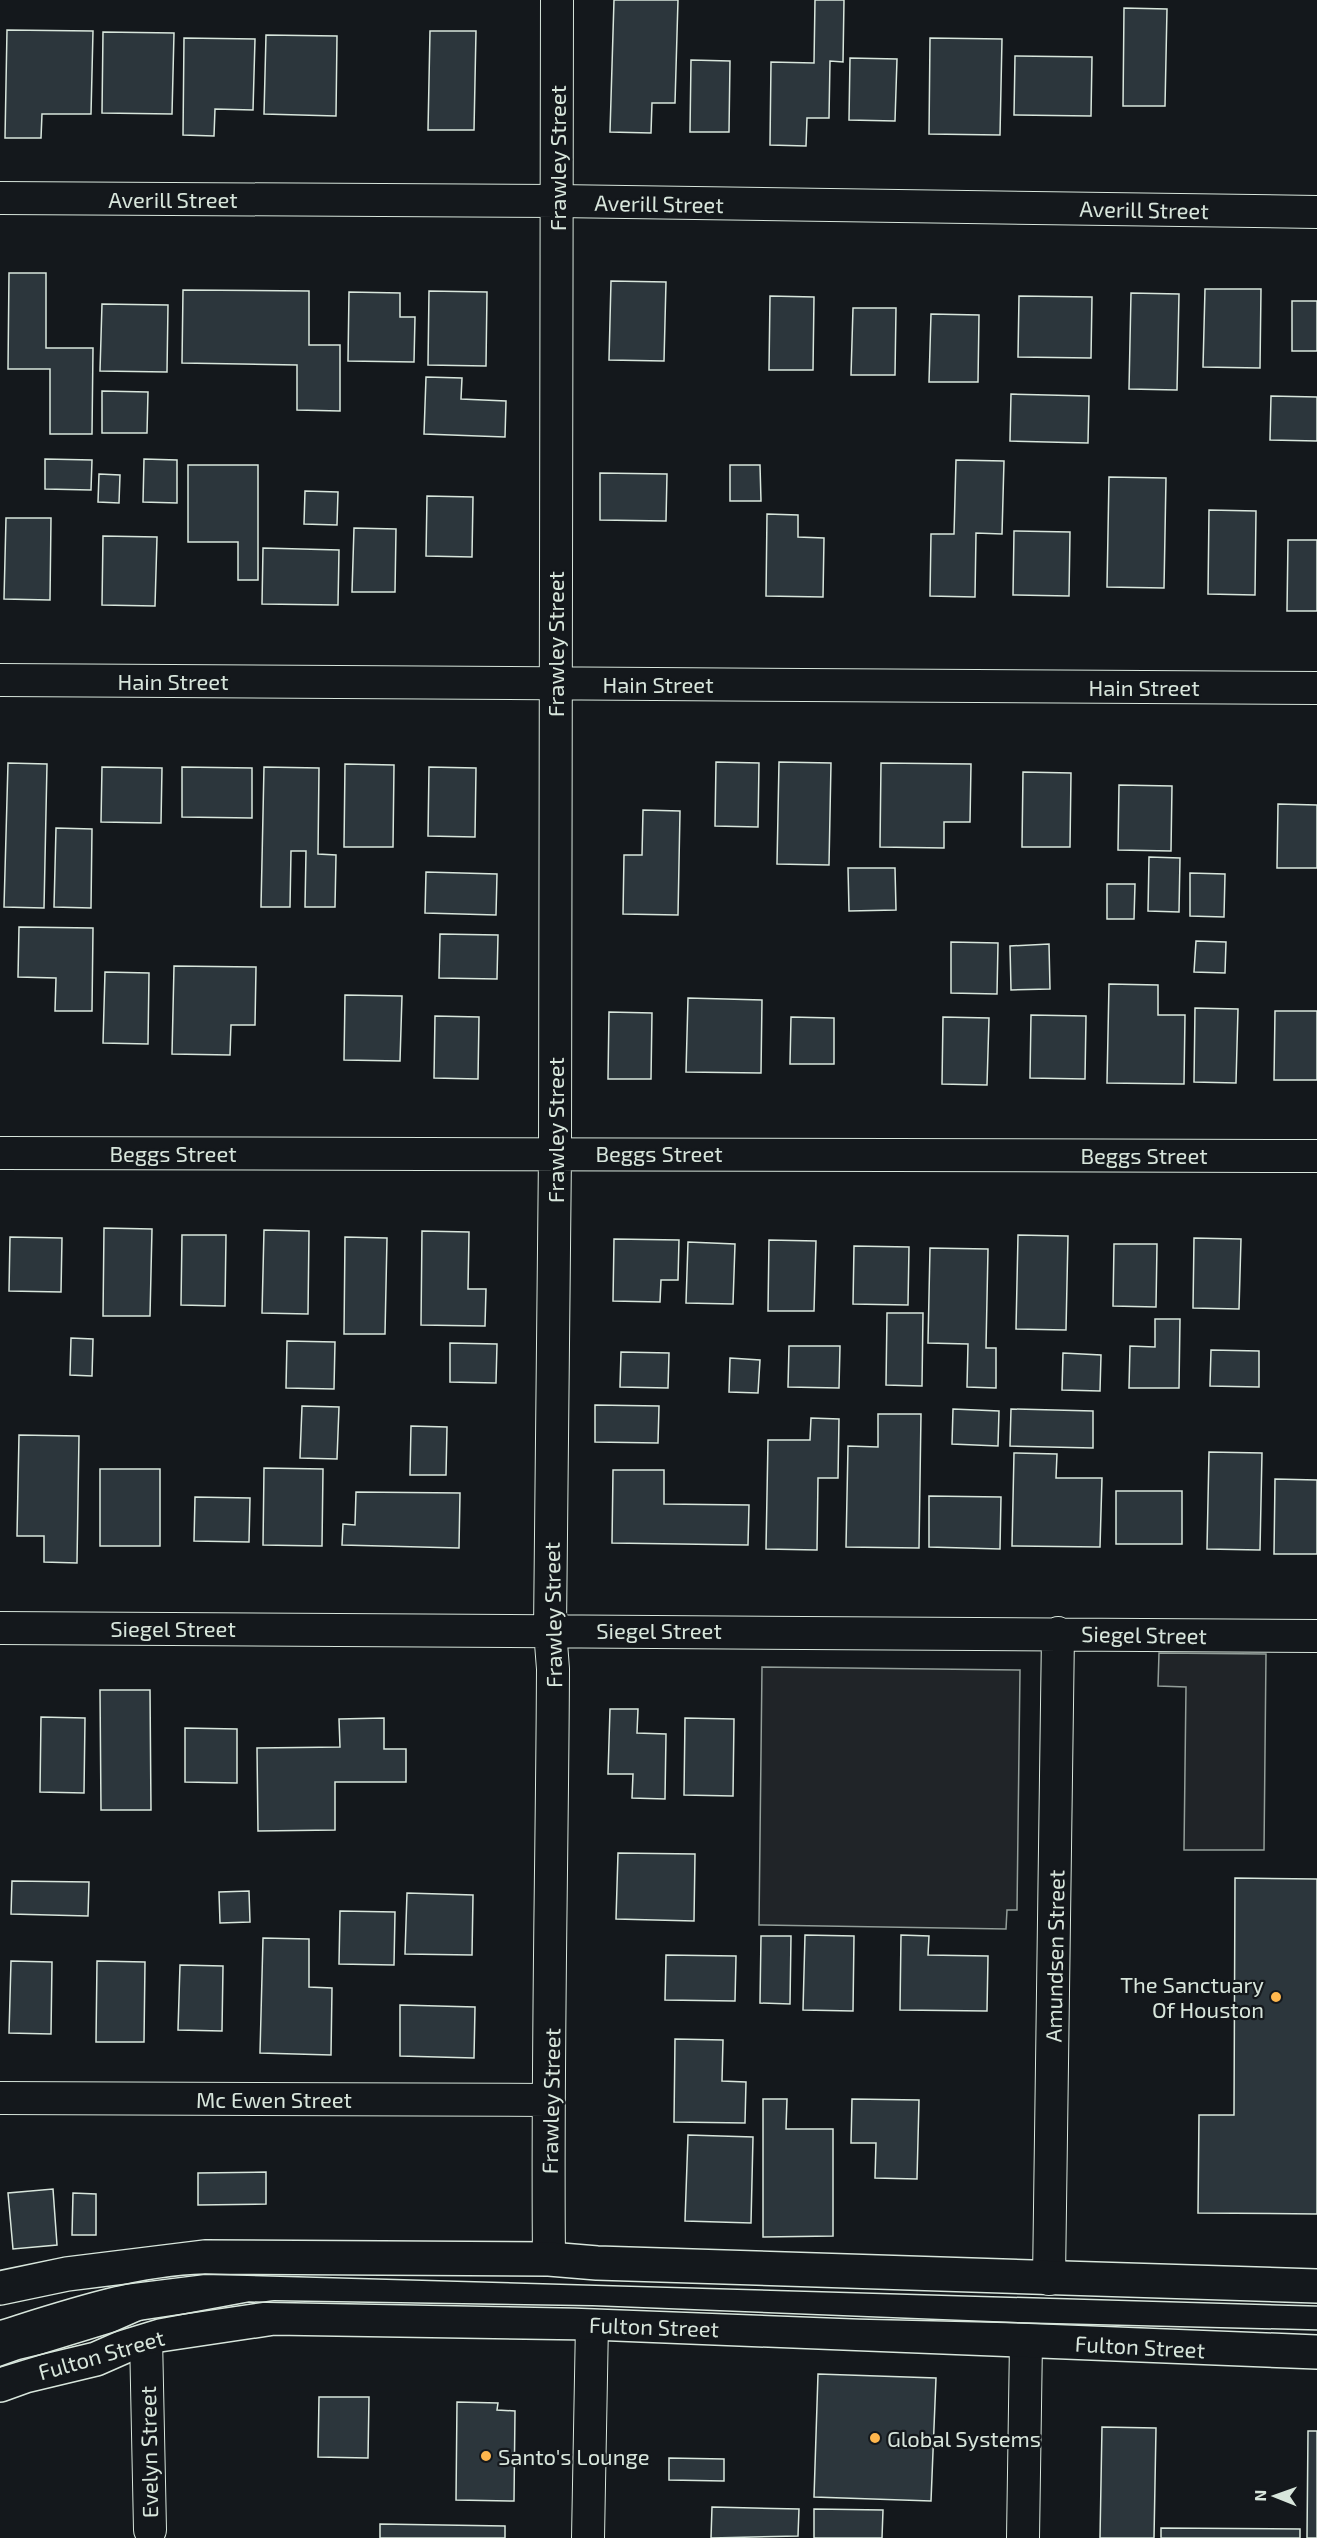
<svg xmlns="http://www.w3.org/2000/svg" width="1317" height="2538" font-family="'Exo 2',sans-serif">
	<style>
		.green { fill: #202428; stroke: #939e99; stroke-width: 1.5 }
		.building { fill: #2c363c; stroke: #d8e6dc; stroke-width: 1.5 }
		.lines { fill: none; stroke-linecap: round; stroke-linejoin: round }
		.minor-casing { stroke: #d8e6dc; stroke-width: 34 }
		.secondary-casing { stroke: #d8e6dc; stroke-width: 36 }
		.minor { stroke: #14181c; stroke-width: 32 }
		.secondary { stroke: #14181c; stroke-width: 33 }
		.tram { stroke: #d8e6dc; stroke-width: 1.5 }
		.poi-dot { fill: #ffb74d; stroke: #14181c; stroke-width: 2 }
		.labels { text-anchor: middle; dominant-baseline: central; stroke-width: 4.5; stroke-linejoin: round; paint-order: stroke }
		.street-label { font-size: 22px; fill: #d8e6dc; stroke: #14181c }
		.poi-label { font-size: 22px; fill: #d8e6dc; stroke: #14181c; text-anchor: start }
	</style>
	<rect width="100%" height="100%" fill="#14181c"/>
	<!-- green -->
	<path class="green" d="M 1159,1653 L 1266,1654 L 1264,1850 L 1184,1850 L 1186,1687 L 1158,1686 Z
		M 762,1667 L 1020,1670 L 1017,1910 L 1007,1910 L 1006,1929 L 759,1925 Z"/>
	<!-- building -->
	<path class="building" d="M 614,0 L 678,0 L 675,103 L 652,103 L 651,133 L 610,132 Z
		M 815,0 L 844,0 L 843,62 L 830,61 L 829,118 L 807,118 L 806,146 L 770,145 L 771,62 L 814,63 Z
		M 1124,8 L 1167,9 L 1165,106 L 1123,106 Z
		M 7,30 L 93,31 L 91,114 L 42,114 L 41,138 L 5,138 Z
		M 430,31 L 476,31 L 474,130 L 428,130 Z
		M 103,32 L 174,33 L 172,114 L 102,113 Z
		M 266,35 L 337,36 L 336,116 L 264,114 Z
		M 184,38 L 255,39 L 253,110 L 215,109 L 214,136 L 183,135 Z
		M 930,38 L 1002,39 L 1000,135 L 929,134 Z
		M 1015,56 L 1092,57 L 1091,116 L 1014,115 Z
		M 850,58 L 897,59 L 895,121 L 849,120 Z
		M 691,60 L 730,61 L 729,132 L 690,132 Z
		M 9,273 L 46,273 L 46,348 L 93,348 L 92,434 L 50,434 L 50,369 L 8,369 Z
		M 611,281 L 666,282 L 664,361 L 609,360 Z
		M 1205,289 L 1261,289 L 1260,368 L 1203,367 Z
		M 183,290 L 309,291 L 309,345 L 340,345 L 340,411 L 297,410 L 297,365 L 182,363 Z
		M 429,291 L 487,292 L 486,366 L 428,365 Z
		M 349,292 L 400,293 L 400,317 L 415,317 L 414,362 L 348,361 Z
		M 1131,293 L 1179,294 L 1177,390 L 1129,389 Z
		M 770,296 L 814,297 L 813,370 L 769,370 Z
		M 1019,296 L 1092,297 L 1091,358 L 1018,357 Z
		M 1292,301 L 1317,301 L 1317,351 L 1292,351 Z
		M 102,304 L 168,305 L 167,372 L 100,371 Z
		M 853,308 L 896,308 L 895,375 L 851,375 Z
		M 931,314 L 979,315 L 978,382 L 929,382 Z
		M 426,377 L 462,378 L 461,399 L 506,401 L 505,437 L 424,434 Z
		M 102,391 L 148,392 L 147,433 L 102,433 Z
		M 1011,394 L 1089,396 L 1088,443 L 1010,441 Z
		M 1271,396 L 1317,397 L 1317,441 L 1270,440 Z
		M 45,459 L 92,460 L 91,490 L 45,489 Z
		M 144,459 L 177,460 L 177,503 L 143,502 Z
		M 956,460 L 1004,461 L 1002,534 L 976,533 L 975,597 L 930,596 L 931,534 L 954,534 Z
		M 188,465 L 258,465 L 258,580 L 238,580 L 238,542 L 188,542 Z
		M 730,465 L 760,465 L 761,501 L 730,501 Z
		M 600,473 L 667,474 L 666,521 L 600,520 Z
		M 99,474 L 120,475 L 119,503 L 98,502 Z
		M 1109,477 L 1166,478 L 1164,588 L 1107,587 Z
		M 305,491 L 338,492 L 337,525 L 304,524 Z
		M 427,496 L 473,497 L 472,557 L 426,556 Z
		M 1209,510 L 1256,511 L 1255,595 L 1208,594 Z
		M 767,514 L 798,515 L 798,537 L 824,538 L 823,597 L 766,596 Z
		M 6,518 L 51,518 L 50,600 L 4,599 Z
		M 354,528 L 396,529 L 395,592 L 352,592 Z
		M 1014,531 L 1070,532 L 1069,596 L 1013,595 Z
		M 103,536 L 157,537 L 155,606 L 102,605 Z
		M 1288,540 L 1317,540 L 1317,611 L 1287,611 Z
		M 263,548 L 339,550 L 338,605 L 262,604 Z
		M 716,762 L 759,763 L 758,827 L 715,826 Z
		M 779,762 L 831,763 L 829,865 L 777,864 Z
		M 8,763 L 47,764 L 44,908 L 4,907 Z
		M 881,763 L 971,764 L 970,822 L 944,822 L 944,848 L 880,847 Z
		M 345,764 L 394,765 L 393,847 L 344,847 Z
		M 102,767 L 162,768 L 161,823 L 101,822 Z
		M 182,767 L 252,768 L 252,818 L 182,817 Z
		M 264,767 L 319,768 L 318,854 L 336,855 L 335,907 L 305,907 L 306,851 L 291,851 L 290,907 L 261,907 Z
		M 429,767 L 476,768 L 475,837 L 428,836 Z
		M 1023,772 L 1071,773 L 1070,847 L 1022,847 Z
		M 1119,785 L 1172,786 L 1171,851 L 1118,850 Z
		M 1278,804 L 1317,805 L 1317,868 L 1277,868 Z
		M 643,810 L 680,811 L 678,915 L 623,914 L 624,855 L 642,855 Z
		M 56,828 L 92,829 L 91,908 L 54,907 Z
		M 1149,857 L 1180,858 L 1179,912 L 1148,911 Z
		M 848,868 L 895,868 L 896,910 L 849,911 Z
		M 426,872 L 497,874 L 496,915 L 425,913 Z
		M 1190,873 L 1225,874 L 1224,917 L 1190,916 Z
		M 1107,884 L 1135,884 L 1134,919 L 1107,919 Z
		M 19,927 L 93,928 L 92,1011 L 55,1011 L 56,978 L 18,977 Z
		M 440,934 L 498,935 L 497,979 L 439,978 Z
		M 1196,941 L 1226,942 L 1225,973 L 1194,972 Z
		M 951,942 L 998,943 L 997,994 L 951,993 Z
		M 1049,944 L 1050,989 L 1011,990 L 1010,946 Z
		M 174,966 L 256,967 L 255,1025 L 231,1025 L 230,1055 L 172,1054 Z
		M 105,972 L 149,973 L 148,1044 L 103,1043 Z
		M 1109,984 L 1158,985 L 1158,1015 L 1185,1015 L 1184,1084 L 1107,1083 Z
		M 345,995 L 402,996 L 400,1061 L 344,1060 Z
		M 688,998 L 762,1000 L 761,1073 L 686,1072 Z
		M 1195,1008 L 1238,1009 L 1236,1083 L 1194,1082 Z
		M 1275,1011 L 1317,1011 L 1317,1080 L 1274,1080 Z
		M 609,1012 L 652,1013 L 651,1079 L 608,1079 Z
		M 1031,1015 L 1086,1016 L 1085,1079 L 1030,1078 Z
		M 435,1016 L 479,1017 L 478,1079 L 434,1078 Z
		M 791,1017 L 834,1018 L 834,1064 L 790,1064 Z
		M 943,1017 L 989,1018 L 987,1085 L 942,1084 Z
		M 104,1228 L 152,1229 L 150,1316 L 103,1316 Z
		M 264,1230 L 309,1231 L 308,1314 L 262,1313 Z
		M 422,1231 L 469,1232 L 468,1289 L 486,1289 L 485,1326 L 421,1325 Z
		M 182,1235 L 226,1235 L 225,1306 L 181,1305 Z
		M 1018,1235 L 1068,1236 L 1066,1330 L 1016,1329 Z
		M 10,1237 L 62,1238 L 61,1292 L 9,1291 Z
		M 345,1237 L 387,1238 L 385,1334 L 344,1334 Z
		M 1194,1238 L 1241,1239 L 1239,1309 L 1193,1308 Z
		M 614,1239 L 679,1240 L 678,1280 L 661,1280 L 660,1302 L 613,1301 Z
		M 769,1240 L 816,1241 L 814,1311 L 768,1311 Z
		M 688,1242 L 735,1244 L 733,1304 L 686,1303 Z
		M 1114,1244 L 1157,1244 L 1156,1307 L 1113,1306 Z
		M 854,1246 L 909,1247 L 908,1305 L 853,1304 Z
		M 930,1248 L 988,1249 L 986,1348 L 996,1348 L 996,1388 L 967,1387 L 968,1344 L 928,1343 Z
		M 887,1313 L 923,1313 L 922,1386 L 886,1385 Z
		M 1155,1319 L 1180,1319 L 1179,1388 L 1129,1388 L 1130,1346 L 1155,1347 Z
		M 71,1338 L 93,1339 L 92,1376 L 70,1375 Z
		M 287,1341 L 335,1342 L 334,1389 L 286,1388 Z
		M 450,1343 L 497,1344 L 496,1383 L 450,1382 Z
		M 789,1346 L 840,1346 L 839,1388 L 788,1387 Z
		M 1211,1350 L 1259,1351 L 1259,1387 L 1210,1386 Z
		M 621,1352 L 669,1353 L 668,1388 L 620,1387 Z
		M 1063,1353 L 1101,1355 L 1100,1391 L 1062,1390 Z
		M 730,1358 L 760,1360 L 758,1393 L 729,1392 Z
		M 595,1405 L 659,1406 L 658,1443 L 595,1442 Z
		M 302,1406 L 339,1407 L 337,1459 L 300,1458 Z
		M 953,1409 L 999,1411 L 998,1446 L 952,1444 Z
		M 1011,1409 L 1093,1411 L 1093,1448 L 1010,1446 Z
		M 878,1414 L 921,1414 L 919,1548 L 846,1547 L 848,1446 L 878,1447 Z
		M 811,1418 L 839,1419 L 838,1478 L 818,1478 L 817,1550 L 766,1549 L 768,1440 L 810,1440 Z
		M 411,1426 L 447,1427 L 446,1475 L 410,1475 Z
		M 19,1435 L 79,1436 L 77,1563 L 44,1562 L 44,1536 L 17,1536 Z
		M 1209,1452 L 1262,1453 L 1260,1550 L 1207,1549 Z
		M 1014,1453 L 1057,1454 L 1056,1478 L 1102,1478 L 1100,1547 L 1012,1546 Z
		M 264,1468 L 323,1469 L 322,1546 L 263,1545 Z
		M 100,1469 L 160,1469 L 160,1546 L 100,1546 Z
		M 613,1470 L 664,1470 L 664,1504 L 749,1505 L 748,1545 L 612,1543 Z
		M 1275,1479 L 1317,1480 L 1317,1554 L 1274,1554 Z
		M 1116,1491 L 1182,1491 L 1182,1544 L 1116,1544 Z
		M 356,1492 L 460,1493 L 459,1548 L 342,1545 L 343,1524 L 355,1525 Z
		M 929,1496 L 1001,1497 L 1000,1549 L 929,1547 Z
		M 195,1497 L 250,1498 L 249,1542 L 194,1541 Z
		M 100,1690 L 150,1690 L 151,1810 L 101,1810 Z
		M 610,1709 L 638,1709 L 637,1733 L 666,1734 L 665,1799 L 632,1798 L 633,1774 L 608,1774 Z
		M 41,1717 L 85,1718 L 84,1793 L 40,1792 Z
		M 384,1718 L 384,1749 L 406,1749 L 406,1782 L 335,1782 L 335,1830 L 258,1831 L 257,1748 L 340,1747 L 339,1719 Z
		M 685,1718 L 734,1719 L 733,1796 L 684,1795 Z
		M 185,1728 L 237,1729 L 237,1783 L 185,1782 Z
		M 618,1853 L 695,1854 L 694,1921 L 616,1919 Z
		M 1235,1878 L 1317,1879 L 1317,2214 L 1198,2213 L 1199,2115 L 1234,2115 Z
		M 12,1881 L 89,1882 L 88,1916 L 11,1914 Z
		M 249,1891 L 250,1922 L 220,1923 L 219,1892 Z
		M 407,1893 L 473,1895 L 472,1955 L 405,1954 Z
		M 340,1911 L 395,1912 L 394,1965 L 339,1964 Z
		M 805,1935 L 854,1936 L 853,2011 L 803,2010 Z
		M 901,1935 L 929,1936 L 928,1955 L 988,1956 L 987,2011 L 900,2010 Z
		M 761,1936 L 791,1936 L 790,2004 L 760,2003 Z
		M 263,1938 L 309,1939 L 309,1987 L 332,1988 L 331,2055 L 260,2053 Z
		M 666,1955 L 736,1956 L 735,2001 L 665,2000 Z
		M 11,1961 L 52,1962 L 51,2034 L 9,2033 Z
		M 97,1961 L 145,1962 L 144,2042 L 96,2042 Z
		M 180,1965 L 223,1966 L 222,2031 L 178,2030 Z
		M 400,2005 L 475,2007 L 474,2058 L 400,2056 Z
		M 675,2039 L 723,2040 L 722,2081 L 746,2082 L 745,2123 L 674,2122 Z
		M 763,2099 L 787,2099 L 786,2129 L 833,2129 L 833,2236 L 763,2237 Z
		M 852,2099 L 919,2100 L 917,2179 L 875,2178 L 876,2143 L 851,2143 Z
		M 688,2135 L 753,2137 L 751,2223 L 685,2221 Z
		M 266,2172 L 266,2204 L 198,2205 L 198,2173 Z
		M 53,2189 L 57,2245 L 13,2249 L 8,2193 Z
		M 73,2193 L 96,2194 L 96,2235 L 72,2235 Z
		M 818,2374 L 936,2378 L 931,2501 L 814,2497 Z
		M 319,2397 L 369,2397 L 368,2458 L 318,2457 Z
		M 457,2402 L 498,2403 L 497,2410 L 515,2411 L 514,2501 L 456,2500 Z
		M 1102,2427 L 1156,2428 L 1154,2538 L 1100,2538 Z
		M 1308,2431 L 1317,2431 L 1317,2538 L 1307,2538 Z
		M 669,2458 L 724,2459 L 724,2481 L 669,2480 Z
		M 712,2507 L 799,2509 L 798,2536 L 711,2538 Z
		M 814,2509 L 883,2510 L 882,2538 L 814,2538 Z
		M 380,2524 L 505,2526 L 505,2538 L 380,2538 Z
		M 1161,2528 L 1300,2529 L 1300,2538 L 1161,2538 Z"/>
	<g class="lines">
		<defs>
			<path id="minor" d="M 0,198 L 557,201 L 1317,212
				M 0,680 L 1317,688
				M 0,1153 L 1317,1156
				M 0,1628 L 1317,1636
				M 0,2098 L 548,2100
				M 549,2259 C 547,2062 552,1865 553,1669 L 550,1630 L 555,1153 L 557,0
				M 1049,2279 L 1058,1633
				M 146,2337 L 150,2530
				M 588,2538 L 592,2323
				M 1023,2538 L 1026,2341"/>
			<path id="secondary" d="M 0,2288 L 67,2274 L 205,2257 L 549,2259 L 597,2263 L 1317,2286
				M 0,2385 L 25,2376 L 96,2359 L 146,2337 L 274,2318 L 592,2323 L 1317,2352"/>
		</defs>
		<!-- minor casing -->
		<use href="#minor" class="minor-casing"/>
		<!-- secondary casing -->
		<use href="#secondary" class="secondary-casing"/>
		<!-- minor -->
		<use href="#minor" class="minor"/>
		<!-- secondary -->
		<use href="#secondary" class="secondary"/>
		<!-- tram -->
		<path class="tram" d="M 0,2320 C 67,2299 135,2276 205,2274 L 1317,2306
			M 0,2367 L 157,2319 L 249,2302 L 575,2308 L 859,2319 L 1317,2330"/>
	</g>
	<!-- markers -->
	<g class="poi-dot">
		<circle cx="1276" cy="1997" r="6"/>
		<circle cx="875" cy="2438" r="6"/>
		<circle cx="486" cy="2456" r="6"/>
	</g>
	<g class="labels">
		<!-- street labels -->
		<g class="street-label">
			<text transform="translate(557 158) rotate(-90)">Frawley Street</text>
			<text x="173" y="199">Averill Street</text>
			<text transform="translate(659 203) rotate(1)">Averill Street</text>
			<text transform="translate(1144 209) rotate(1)">Averill Street</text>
			<text transform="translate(555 644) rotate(-90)">Frawley Street</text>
			<text x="173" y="681">Hain Street</text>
			<text x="658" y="684">Hain Street</text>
			<text x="1144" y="687">Hain Street</text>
			<text transform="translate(555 1130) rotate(-90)">Frawley Street</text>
			<text x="173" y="1153">Beggs Street</text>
			<text x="659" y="1153">Beggs Street</text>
			<text x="1144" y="1155">Beggs Street</text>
			<text transform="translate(552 1615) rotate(-91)">Frawley Street</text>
			<text x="173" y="1628">Siegel Street</text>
			<text x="659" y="1630">Siegel Street</text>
			<text transform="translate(1144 1634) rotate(1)">Siegel Street</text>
			<text transform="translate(1054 1956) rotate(-89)">Amundsen Street</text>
			<text x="274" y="2099">Mc Ewen Street</text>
			<text transform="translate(550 2101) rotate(-89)">Frawley Street</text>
			<text transform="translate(654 2326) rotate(2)">Fulton Street</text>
			<text transform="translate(1140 2346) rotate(3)">Fulton Street</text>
			<text transform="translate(101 2354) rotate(-16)">Fulton Street</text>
			<text transform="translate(148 2452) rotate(-91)">Evelyn Street</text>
		</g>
		<!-- poi labels -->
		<g class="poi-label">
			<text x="1264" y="1984" text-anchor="end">The Sanctuary<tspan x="1264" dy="25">Of Houston</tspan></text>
			<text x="887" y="2438">Global Systems</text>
			<text x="498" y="2456">Santo's Lounge</text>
		</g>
	</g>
	<!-- north arrow -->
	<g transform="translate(1275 2496) rotate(271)" stroke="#14181c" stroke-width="4.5" paint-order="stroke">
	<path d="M0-4.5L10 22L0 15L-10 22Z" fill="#d8e6dc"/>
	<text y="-9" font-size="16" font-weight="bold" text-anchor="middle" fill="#d8e6dc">N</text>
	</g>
</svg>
